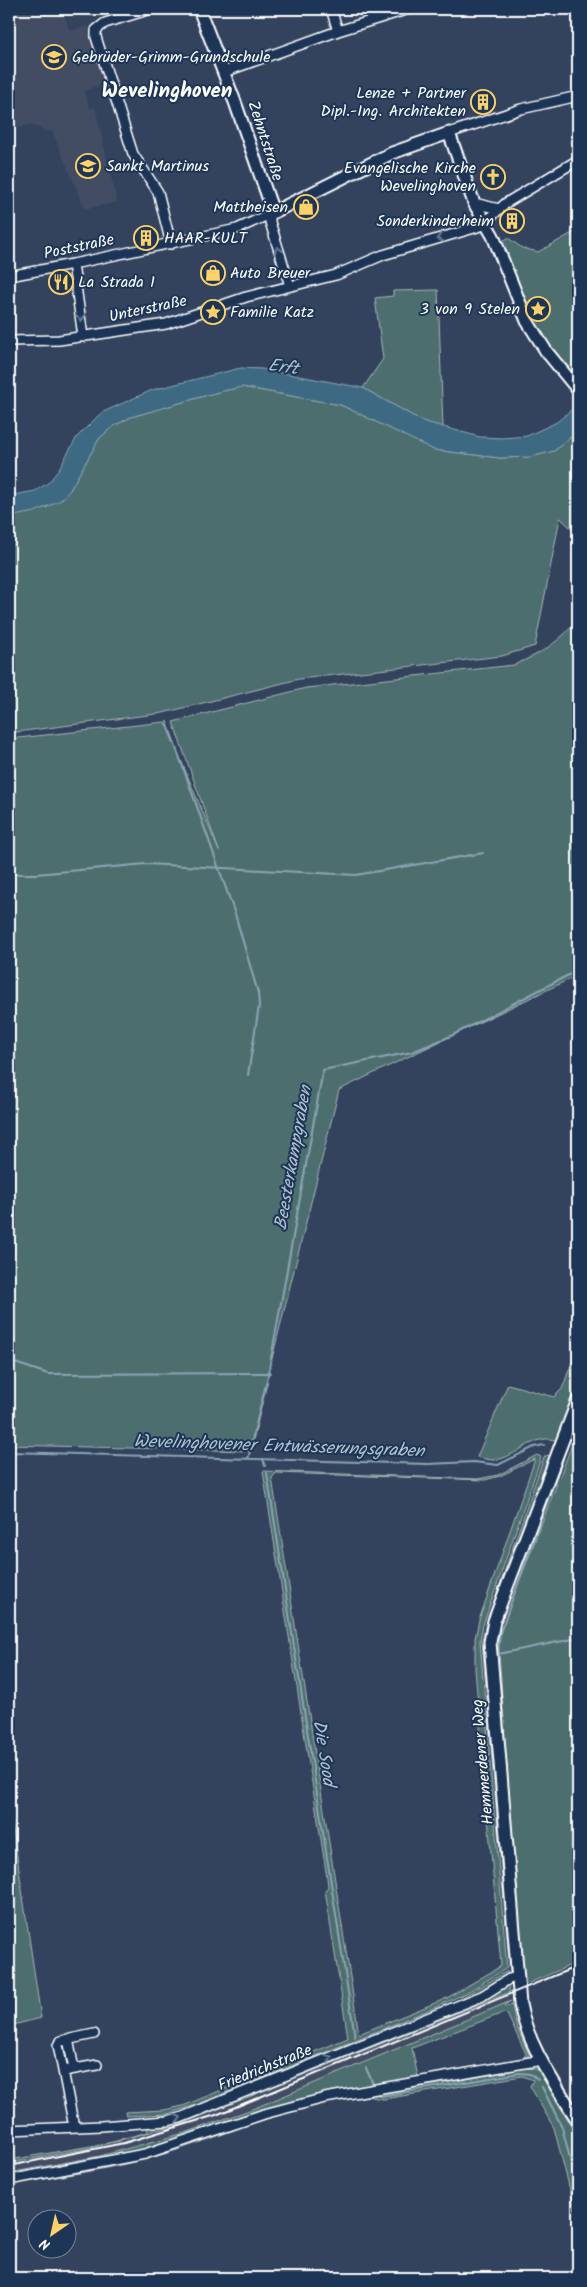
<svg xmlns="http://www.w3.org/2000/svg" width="587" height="2287" font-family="Kalam,sans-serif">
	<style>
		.built { fill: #424d63 }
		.green { fill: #4e6e6e; stroke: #a6b6b6; fill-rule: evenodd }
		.water { fill: #3e6b82; stroke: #8ba6b4 }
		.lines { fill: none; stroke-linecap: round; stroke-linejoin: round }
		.stream { stroke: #8ba6b4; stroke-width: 2 }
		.minor-casing { stroke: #fff; stroke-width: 12 }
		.major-casing { stroke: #fff; stroke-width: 15 }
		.minor { stroke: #1d3557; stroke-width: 9 }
		.major { stroke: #1d3557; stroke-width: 11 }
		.rail { stroke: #fff; stroke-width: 2 }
		.oneway { stroke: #6c7c92 }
		.labels { text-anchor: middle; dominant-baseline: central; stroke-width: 4; stroke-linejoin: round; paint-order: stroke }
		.poi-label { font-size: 16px; fill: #fff; stroke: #1d3557; text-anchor: start }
		.street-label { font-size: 16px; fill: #fff; stroke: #1d3557 }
		.water-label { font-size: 18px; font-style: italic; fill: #b2c4cd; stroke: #1d3557 }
		.district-label { font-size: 21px; font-weight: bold; fill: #fff; stroke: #1d3557 }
	</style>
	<rect width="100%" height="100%" fill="#33435e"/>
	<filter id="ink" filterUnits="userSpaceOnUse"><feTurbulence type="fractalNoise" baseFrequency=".02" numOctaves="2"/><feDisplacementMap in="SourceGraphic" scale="10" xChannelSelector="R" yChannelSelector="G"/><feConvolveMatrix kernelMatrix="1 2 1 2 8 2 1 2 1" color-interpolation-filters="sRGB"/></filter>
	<g filter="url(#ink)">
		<!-- built -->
		<path class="built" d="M 9,9 L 62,9 L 70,31 L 88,26 L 108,82 L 84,91 L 90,109 L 95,107 L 117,202 L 85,209 L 52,131 L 47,132 L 31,124 L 12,130 L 9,122 Z
			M 510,1992 L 511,2001 L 469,2020 L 255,2108 L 209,2125 L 166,2139 L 100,2156 L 9,2173 L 9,2163 L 120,2141 L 214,2112 Z"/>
		<!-- green -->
		<path class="green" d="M 578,230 L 578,379 L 549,344 L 536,324 L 501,242 L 508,238 L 522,248 L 538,252 Z
			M 438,290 L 443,428 L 422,421 L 363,388 L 383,359 L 375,298 L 393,296 L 393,291 Z
			M 242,387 L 341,405 L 435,450 L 500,458 L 530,457 L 554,451 L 578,431 L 578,534 L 560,518 L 535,646 L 502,656 L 299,679 L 163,713 L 9,733 L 9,517 L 48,507 L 70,490 L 99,439 L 112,427 L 131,417 L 218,392 Z
			M 578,620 L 578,975 L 339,1090 L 249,1451 L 9,1445 L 9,739 L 165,722 L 219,851 L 173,722 L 306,688 L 514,665 C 544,652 556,644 578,620 Z
			M 578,1346 L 578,1386 L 557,1441 C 536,1431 514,1460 493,1460 C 488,1460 482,1458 477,1457 L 508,1384 L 554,1397 L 562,1389 Z
			M 578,1429 L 578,1962 L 522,1986 L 498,1637 Z
			M 537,1455 L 541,1457 L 540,1461 L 483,1625 L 480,1641 L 507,1968 L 466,1993 L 436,2007 L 196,2105 L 167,2114 L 126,2116 L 125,2112 L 164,2110 L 183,2106 L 348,2038 L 325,1890 L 328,1887 L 327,1878 L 263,1471 L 478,1479 L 498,1475 ZM 535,1459 L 479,1620 L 475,1638 L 475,1670 L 501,1966 L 447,1998 L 359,2034 L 272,1478 L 276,1473 L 485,1480 L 500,1476 Z
			M 548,1455 L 551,1458 L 490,1624 L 513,1970 L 510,1974 L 482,1641 L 485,1627 L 544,1457 Z
			M 9,1802 L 41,2018 L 9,2026 Z
			M 507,1971 L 508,1976 L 484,1991 L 175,2117 L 126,2121 L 126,2119 L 167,2116 L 196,2108 L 454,2002 Z
			M 508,1983 L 510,1992 L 184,2123 L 90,2148 L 9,2163 L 9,2160 L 120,2141 L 121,2139 L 148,2132 L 147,2126 L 170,2124 Z
			M 511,2001 L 505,2005 L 506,2007 L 512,2005 L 516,2025 L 529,2055 L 518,2062 L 378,2085 L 375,2084 L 267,2109 L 175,2142 L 133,2153 L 9,2176 L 9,2173 L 100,2156 L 188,2132 L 255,2108 ZM 503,2013 L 507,2014 L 526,2054 L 524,2057 L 509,2063 L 418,2077 L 412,2048 Z
			M 526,2068 L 537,2069 L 578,2136 L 576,2156 L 578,2163 L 578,2221 L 554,2128 L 530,2086 L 533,2080 L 522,2076 L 384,2099 C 376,2099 369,2095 361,2096 C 292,2104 228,2135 161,2155 C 112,2169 60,2176 9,2185 L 9,2183 L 160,2153 L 291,2110 L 360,2095 Z"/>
		<!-- water -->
		<path class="water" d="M 241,368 L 262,369 L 363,388 L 422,421 L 480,437 L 502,438 L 527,436 L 557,422 L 578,404 L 578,431 L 554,451 L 530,457 L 500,458 L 434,450 L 341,405 L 242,387 L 218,392 L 131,417 L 112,427 L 99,439 L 70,490 L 61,500 L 35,512 L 9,517 L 9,496 L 35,491 L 48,483 L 57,472 L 77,437 L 101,413 L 152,390 Z"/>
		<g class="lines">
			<!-- stream -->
			<path class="stream" d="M 167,722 L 235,914 L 258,993 L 259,1006 L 248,1075
				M 9,874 L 36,874 L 146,864 L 356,875 L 483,853
				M 9,1361 L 48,1374 L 270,1373
				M 268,1375 L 323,1070 L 412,1052 L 451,1036 L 578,970
				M 572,1447 L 578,1446
				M 9,1452 L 428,1464 L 474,1462 L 498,1465 L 534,1447 L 544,1445
				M 248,1459 L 267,1382
				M 263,1459 L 265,1466
				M 563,1459 L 500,1633 L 498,1654 L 578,1638
				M 267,1473 L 355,2037
				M 366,2068 L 373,2084
				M 542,2087 L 562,2127 L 578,2190
				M 378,2094 L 381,2096 L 520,2073 L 530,2074 L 538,2080"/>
			<defs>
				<path id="minor" d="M 151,9 L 105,23 L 96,30 L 96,37 L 133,154 L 158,192 L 171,244
					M 331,9 L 338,31
					M 224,72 L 338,31 L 409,9
					M 449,133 L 521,109 L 578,96
					M 474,203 L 499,209
					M 270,214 L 270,222 L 290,286
					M 73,264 L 83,337
					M 9,276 L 73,264 L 237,229 L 270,214
					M 9,341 L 59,340 L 166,324 L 246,297 L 336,275 L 383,255 L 481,226 L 506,203 L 578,160
					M 68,2039 L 74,2069
					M 61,2041 L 94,2034
					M 58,2045 L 74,2127
					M 64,2071 L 97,2065
					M 9,2130 L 101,2126 L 167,2121 L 180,2118 L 482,1996 L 509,1979 L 517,1977
					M 9,2180 L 145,2154 L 264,2114 L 325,2098 L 542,2060"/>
				<path id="major" d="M 199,9 L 235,102 L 271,206 L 270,214
					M 270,214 L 392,153 L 449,133 L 474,203 L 493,236 L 527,321 L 546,351 L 578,390
					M 578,1400 L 494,1621 L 490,1642 L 520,2004 C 528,2047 556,2085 578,2121"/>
			</defs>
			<!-- minor casing -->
			<use href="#minor" class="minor-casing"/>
			<!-- major casing -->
			<use href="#major" class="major-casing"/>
			<!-- minor -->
			<use href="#minor" class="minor"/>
			<!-- major -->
			<use href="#major" class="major"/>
			<!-- rail -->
			<path class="rail" d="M 9,2166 L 124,2143 L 216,2115 L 578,1966"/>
		</g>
		<!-- one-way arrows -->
		<defs><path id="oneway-chevron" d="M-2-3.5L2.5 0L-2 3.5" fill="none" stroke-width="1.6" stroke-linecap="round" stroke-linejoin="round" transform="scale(1.25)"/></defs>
		<g class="oneway">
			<use href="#oneway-chevron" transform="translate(440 238) rotate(164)"/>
			<use href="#oneway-chevron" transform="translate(278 250) rotate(-107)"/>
			<use href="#oneway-chevron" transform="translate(81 318) rotate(82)"/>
			<use href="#oneway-chevron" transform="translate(329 2058) rotate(-22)"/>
			<use href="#oneway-chevron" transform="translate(178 2118) rotate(-16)"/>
		</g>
	</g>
	<!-- icons -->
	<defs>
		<symbol id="school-ring" viewBox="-11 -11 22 22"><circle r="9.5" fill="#1d3557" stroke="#ffd166" stroke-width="1.5"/><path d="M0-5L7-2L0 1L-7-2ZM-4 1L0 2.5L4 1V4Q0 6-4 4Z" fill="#ffd166"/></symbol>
		<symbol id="building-ring" viewBox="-11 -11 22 22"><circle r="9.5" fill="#1d3557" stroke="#ffd166" stroke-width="1.5"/><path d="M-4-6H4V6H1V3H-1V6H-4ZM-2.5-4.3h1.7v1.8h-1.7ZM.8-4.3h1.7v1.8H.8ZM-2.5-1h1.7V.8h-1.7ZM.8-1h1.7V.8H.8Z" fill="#ffd166"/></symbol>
		<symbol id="church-ring" viewBox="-11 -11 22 22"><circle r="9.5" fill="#1d3557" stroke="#ffd166" stroke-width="1.5"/><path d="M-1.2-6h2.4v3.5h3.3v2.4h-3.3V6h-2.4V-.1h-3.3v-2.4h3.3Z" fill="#ffd166"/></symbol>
		<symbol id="shop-ring" viewBox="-11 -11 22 22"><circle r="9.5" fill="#1d3557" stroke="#ffd166" stroke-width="1.5"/><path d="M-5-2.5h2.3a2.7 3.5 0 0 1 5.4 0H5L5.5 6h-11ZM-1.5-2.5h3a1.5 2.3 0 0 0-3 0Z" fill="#ffd166"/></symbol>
		<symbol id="restaurant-ring" viewBox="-11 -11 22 22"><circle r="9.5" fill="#1d3557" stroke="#ffd166" stroke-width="1.5"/><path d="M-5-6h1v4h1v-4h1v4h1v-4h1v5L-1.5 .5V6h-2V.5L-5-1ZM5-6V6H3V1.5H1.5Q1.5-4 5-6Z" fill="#ffd166"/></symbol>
		<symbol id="sight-ring" viewBox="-11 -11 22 22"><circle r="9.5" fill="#1d3557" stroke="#ffd166" stroke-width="1.5"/><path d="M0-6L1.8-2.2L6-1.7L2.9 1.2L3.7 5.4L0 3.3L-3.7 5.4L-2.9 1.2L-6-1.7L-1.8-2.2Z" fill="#ffd166"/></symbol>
	</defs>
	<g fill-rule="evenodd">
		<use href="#school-ring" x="40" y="43" width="28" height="28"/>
		<use href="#building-ring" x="469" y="88" width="28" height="28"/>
		<use href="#school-ring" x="74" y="152" width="28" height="28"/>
		<use href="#church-ring" x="479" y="163" width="28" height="28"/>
		<use href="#shop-ring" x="292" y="193" width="28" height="28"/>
		<use href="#building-ring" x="498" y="207" width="28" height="28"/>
		<use href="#building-ring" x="132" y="224" width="28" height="28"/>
		<use href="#shop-ring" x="199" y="259" width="28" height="28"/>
		<use href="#restaurant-ring" x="47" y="268" width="28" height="28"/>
		<use href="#sight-ring" x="524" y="295" width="28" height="28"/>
		<use href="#sight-ring" x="199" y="298" width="28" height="28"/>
	</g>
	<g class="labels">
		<!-- poi labels -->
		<g class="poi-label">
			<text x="72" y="57">Gebrüder-Grimm-Grundschule</text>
			<text x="466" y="93" text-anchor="end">Lenze + Partner<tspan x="466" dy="18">Dipl.-Ing. Architekten</tspan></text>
			<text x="106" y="166">Sankt Martinus</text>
			<text x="476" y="168" text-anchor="end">Evangelische Kirche<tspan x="476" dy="18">Wevelinghoven</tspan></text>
			<text x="288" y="207" text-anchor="end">Mattheisen</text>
			<text x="494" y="221" text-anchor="end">Sonderkinderheim</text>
			<text x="164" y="238">HAAR-KULT</text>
			<text x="230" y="273">Auto Breuer</text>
			<text x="78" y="282">La Strada 1</text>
			<text x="520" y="309" text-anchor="end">3 von 9 Stelen</text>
			<text x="230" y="312">Familie Katz</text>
		</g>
		<!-- street labels -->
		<g class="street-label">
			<text transform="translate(265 141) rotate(72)">Zehntstraße</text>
			<text transform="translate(79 247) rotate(-12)">Poststraße</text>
			<text transform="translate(148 309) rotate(-12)">Unterstraße</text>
			<text transform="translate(483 1762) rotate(-95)">Hemmerdener Weg</text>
			<text transform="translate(265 2068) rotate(-22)">Friedrichstraße</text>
		</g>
		<!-- water labels -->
		<g class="water-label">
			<text transform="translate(283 368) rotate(8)">Erft</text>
			<text transform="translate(294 1158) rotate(-80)">Beesterkampgraben</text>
			<text transform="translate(279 1447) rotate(2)">Wevelinghovener Entwässerungsgraben</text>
			<text transform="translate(323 1753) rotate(81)">Die Sood</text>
		</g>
		<!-- district labels -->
		<g class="district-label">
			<text x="167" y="91">Wevelinghoven</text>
		</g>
	</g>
	<!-- margin -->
	<rect width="587" height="2287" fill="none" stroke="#1d3557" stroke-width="30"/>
	<rect x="15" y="15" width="557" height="2257" fill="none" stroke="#fff" stroke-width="2" filter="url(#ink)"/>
	<!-- north arrow -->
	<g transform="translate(52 2234) rotate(214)"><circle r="24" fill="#1d3557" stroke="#77869a"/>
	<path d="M0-4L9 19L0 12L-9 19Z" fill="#ffd166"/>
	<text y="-8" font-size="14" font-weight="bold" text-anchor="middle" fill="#ffffff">N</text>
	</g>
</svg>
